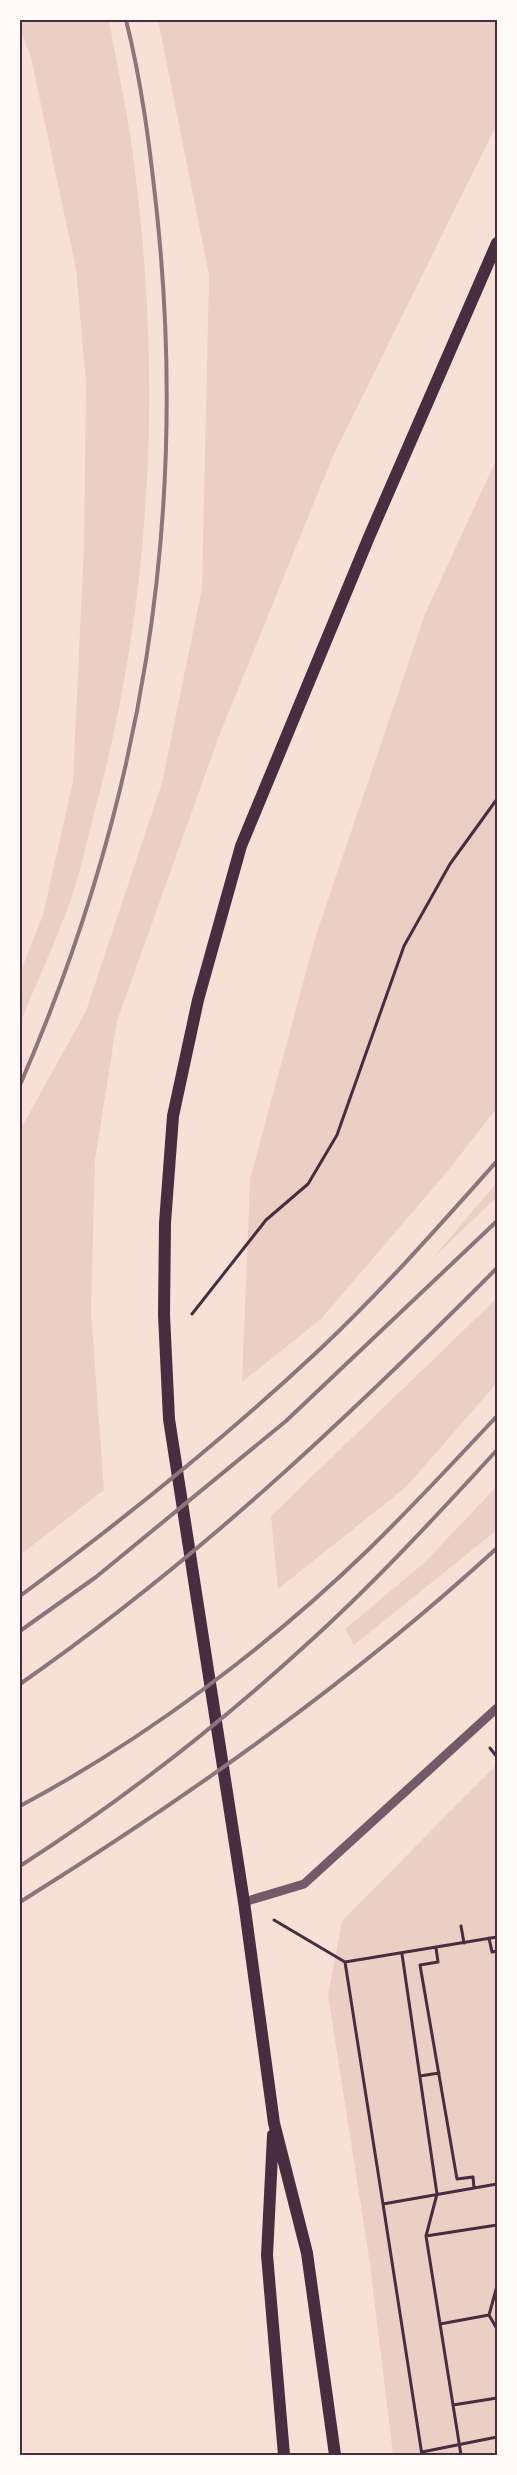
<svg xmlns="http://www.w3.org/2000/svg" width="517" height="2475" font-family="Commissioner,sans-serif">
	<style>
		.green { fill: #ebcfc5 }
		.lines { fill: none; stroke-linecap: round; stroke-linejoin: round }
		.path { stroke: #4a2c40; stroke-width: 3 }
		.tertiary { stroke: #755966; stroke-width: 9 }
		.primary { stroke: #4a2c40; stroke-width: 12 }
		.rail { stroke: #8f747c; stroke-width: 4 }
		.neatline { fill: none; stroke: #4a2c40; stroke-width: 2 }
	</style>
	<rect width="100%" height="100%" fill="#f7e1d7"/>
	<!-- green -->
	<path class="green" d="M 20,20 L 109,20 C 116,60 125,101 131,141 C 163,363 154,594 95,810 C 87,839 81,870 71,899 C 56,941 37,982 20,1023 L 20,973 L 43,915 L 73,781 L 84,545 L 86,383 L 76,269 L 31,58 L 20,29 Z
		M 158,20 L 497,20 L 497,124 L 333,456 L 219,736 L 117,1021 L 95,1160 L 91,1311 L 104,1490 L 20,1555 L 20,1130 L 86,1011 L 162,783 L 202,588 L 209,275 Z
		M 497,458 L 497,1108 L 446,1173 L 321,1319 L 242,1382 L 250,1179 L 316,935 L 425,614 Z
		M 497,1182 L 497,1197 L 433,1258 Z
		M 497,1298 L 497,1383 L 406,1487 L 278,1589 L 271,1516 Z
		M 497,1486 L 497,1530 L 354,1645 L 345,1629 L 425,1562 Z
		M 497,1764 L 497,2455 L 393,2455 L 370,2264 L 328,1995 L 342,1921 Z"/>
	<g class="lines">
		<!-- path -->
		<path class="path" d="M 192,1314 L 266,1220 L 308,1184 L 337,1135 L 404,946 L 450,864 L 497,799
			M 490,1748 L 497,1757
			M 274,1920 L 345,1962 L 497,1937
			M 461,1926 L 464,1943
			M 489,1938 L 492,1952 L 497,1951
			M 436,1948 L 438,1962 L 420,1965 L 457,2179 L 473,2177 L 474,2188
			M 402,1954 L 437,2194 L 426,2236 L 461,2455
			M 345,1962 L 383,2204 L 497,2184
			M 420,2076 L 439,2073
			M 383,2204 L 422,2455
			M 426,2236 L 497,2225
			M 497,2286 L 489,2315 L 497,2329
			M 440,2324 L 489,2315
			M 453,2405 L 497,2398
			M 422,2452 L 497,2437"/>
		<!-- tertiary -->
		<path class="tertiary" d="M 244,1902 L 304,1884 L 497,1708"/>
		<!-- primary -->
		<path class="primary" d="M 273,2135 L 267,2255 L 284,2455
			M 335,2455 L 307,2253 L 274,2123 L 244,1902 L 169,1419 L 164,1315 L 165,1223 L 173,1116 L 198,1000 L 241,846 L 369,537 L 497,243"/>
		<!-- rail -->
		<path class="rail" d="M 20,1085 C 142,805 189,518 157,214 C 150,148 142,84 126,20
			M 20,1596 C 123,1520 224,1439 318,1351 C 381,1292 439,1226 497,1161
			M 20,1631 L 96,1577 L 286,1421 L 497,1221
			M 20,1684 C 194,1563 348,1418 497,1268
			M 20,1806 C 144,1740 268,1647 369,1549 C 413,1506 455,1461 497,1416
			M 20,1866 C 126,1798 226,1719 318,1634 C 381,1576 439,1513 497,1450
			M 20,1902 C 188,1797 351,1682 497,1548"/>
	</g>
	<!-- border -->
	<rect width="517" height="2475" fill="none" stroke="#fffaf5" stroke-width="42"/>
	<rect x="21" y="21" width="475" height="2433" class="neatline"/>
</svg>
